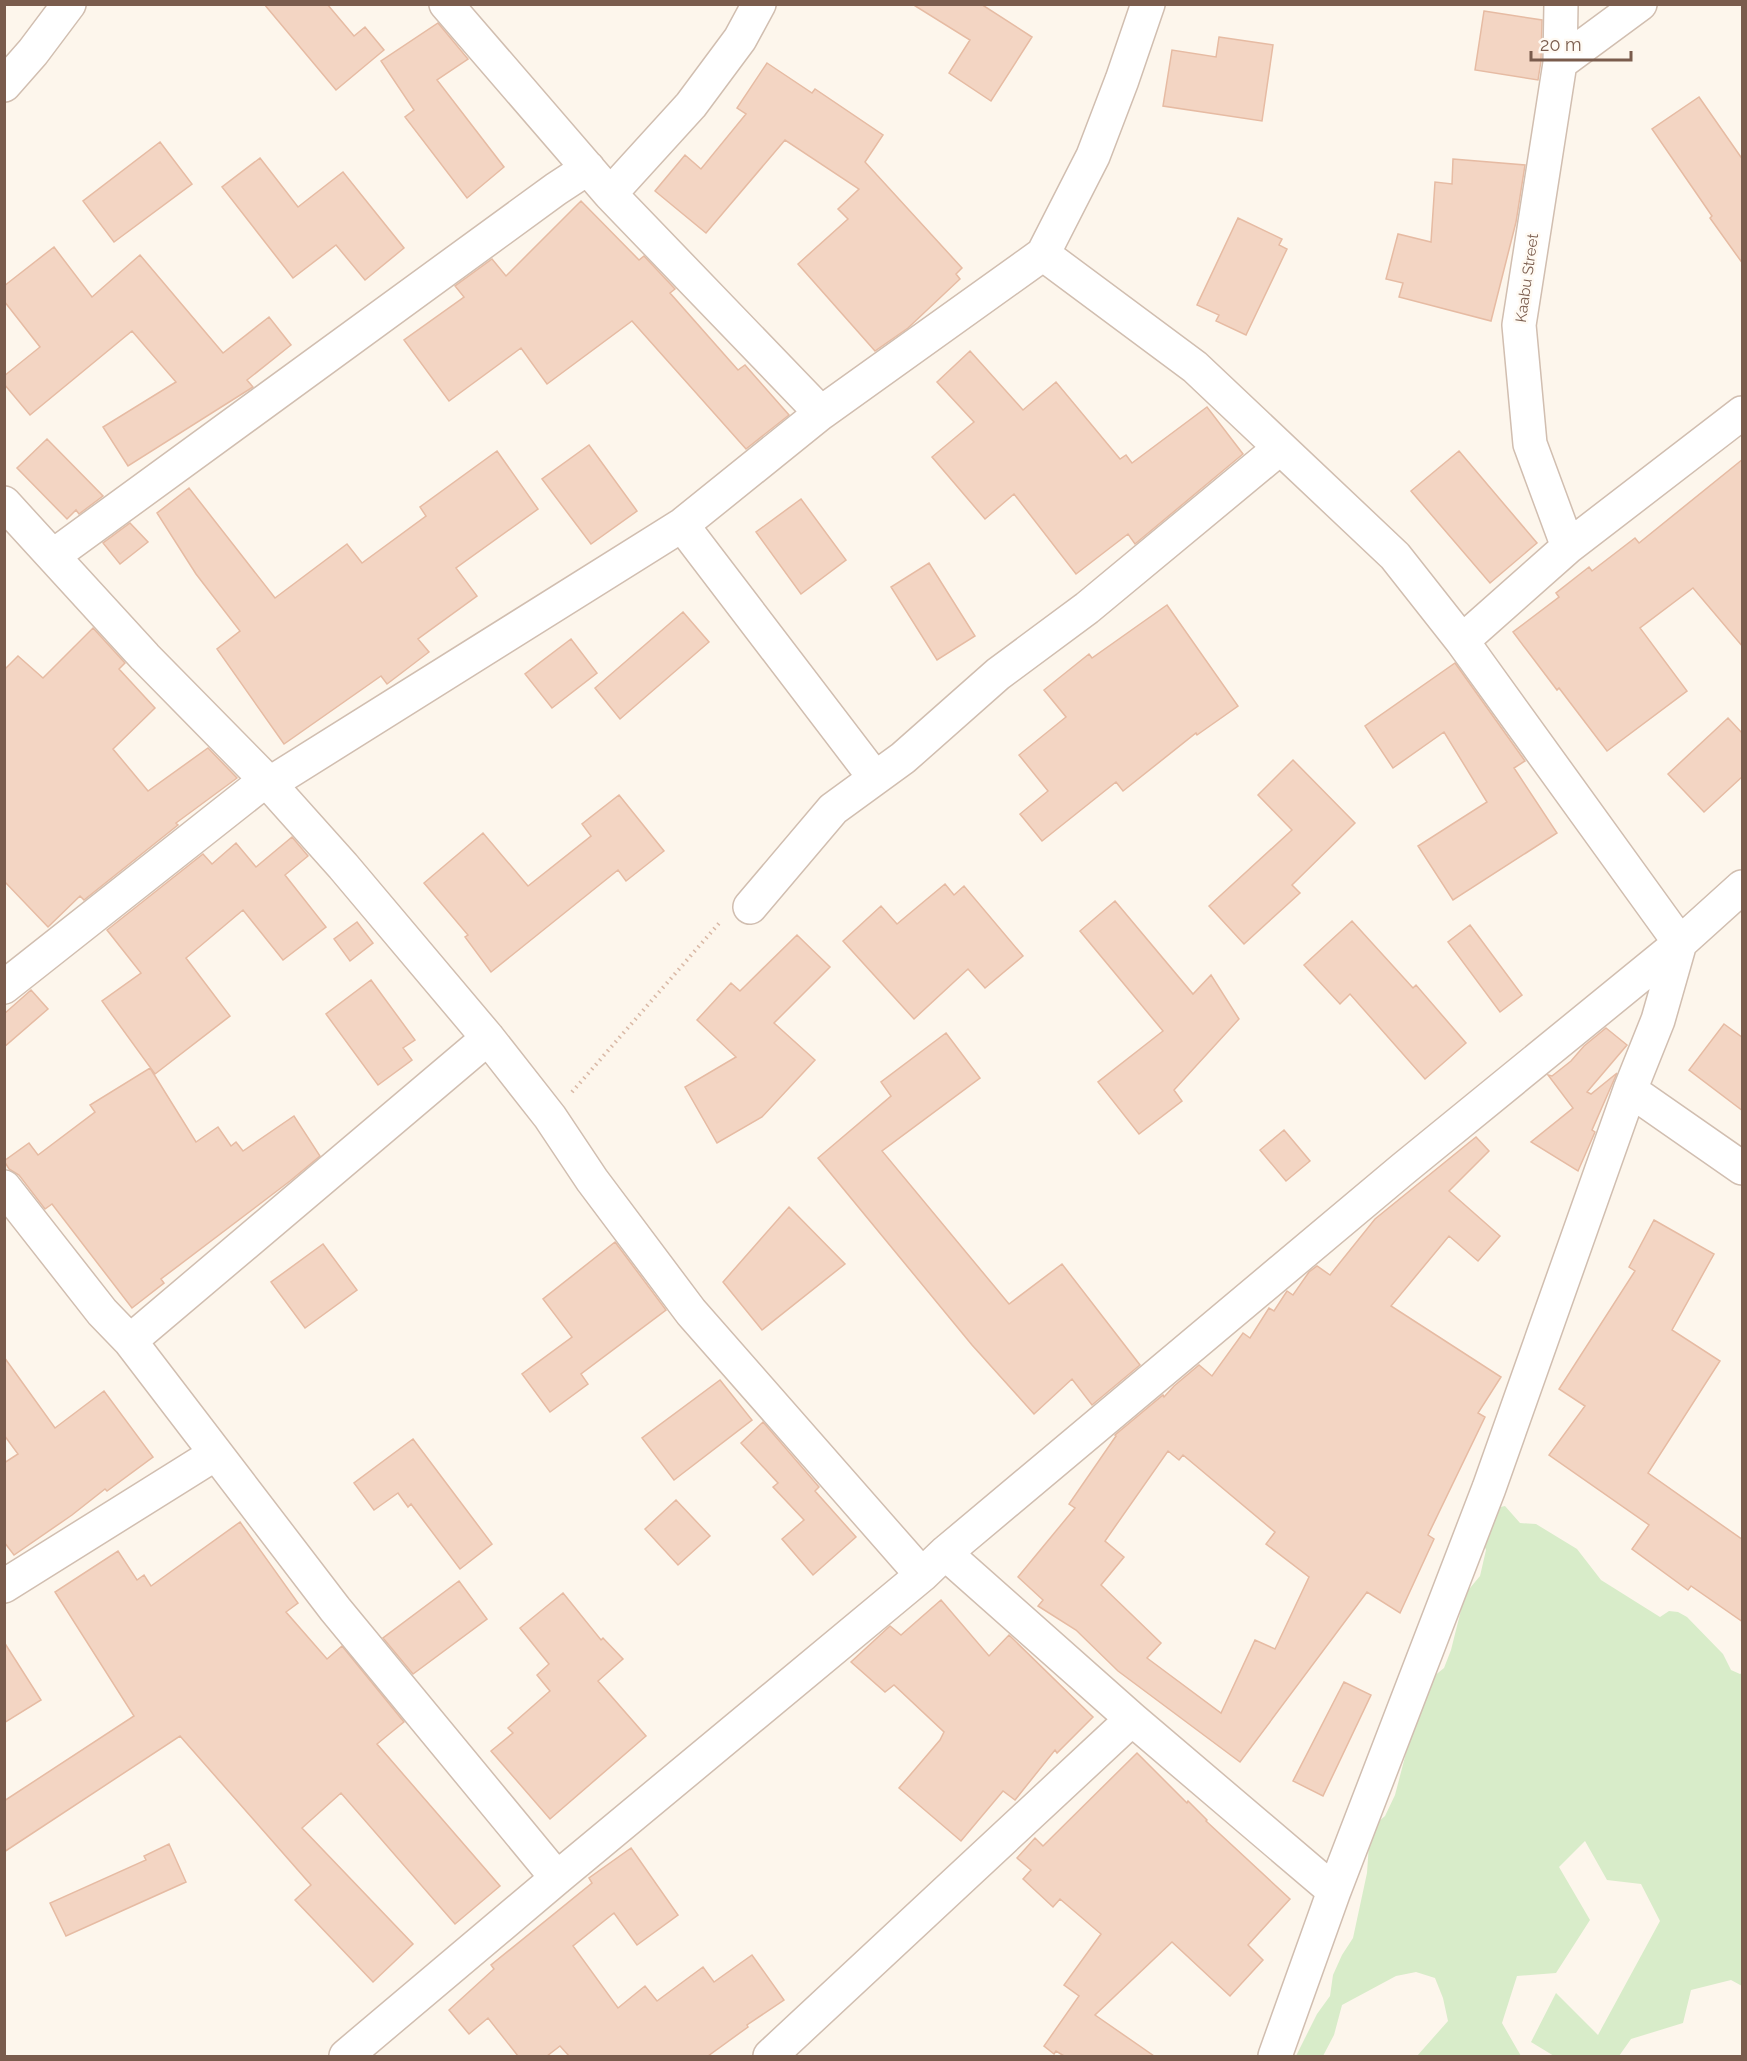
<svg xmlns="http://www.w3.org/2000/svg" width="1747" height="2061" font-family="Raleway,sans-serif">
	<style>
		.green { fill: #d8ecc9 }
		.building { fill: #f3d5c3; stroke: #e6bba3; stroke-width: 1.5; fill-rule: evenodd }
		.lines { fill: none; stroke-linecap: round; stroke-linejoin: round }
		.minor-casing { stroke: #d1beb0; stroke-width: 36 }
		.path { stroke: #d9b8a5; stroke-width: 4; stroke-dasharray: 1.5 4.5; stroke-linecap: butt }
		.minor { stroke: #fff; stroke-width: 33 }
		.labels { text-anchor: middle; dominant-baseline: central; stroke-width: 5; stroke-linejoin: round; paint-order: stroke }
		.street-label { font-size: 15px; fill: #7a5c4d; stroke: #fffaf3 }
	</style>
	<rect width="100%" height="100%" fill="#fdf6ec"/>
	<!-- green -->
	<path class="green" d="M 1505,1506 L 1520,1523 L 1536,1524 L 1577,1549 L 1601,1580 L 1660,1617 L 1669,1611 L 1678,1612 L 1687,1617 L 1723,1654 L 1731,1670 L 1740,1674 L 1742,1673 L 1742,1986 L 1731,1980 L 1691,1990 L 1683,2023 L 1631,2039 L 1619,2056 L 1554,2056 L 1531,2042 L 1556,1993 L 1598,2035 L 1660,1921 L 1641,1884 L 1607,1880 L 1585,1841 L 1559,1867 L 1590,1920 L 1556,1973 L 1517,1976 L 1502,2023 L 1521,2056 L 1417,2056 L 1448,2021 L 1443,1998 L 1435,1978 L 1416,1972 L 1396,1976 L 1342,2005 L 1334,2035 L 1323,2056 L 1296,2056 L 1317,2014 L 1330,1996 L 1333,1975 L 1342,1955 L 1353,1938 L 1367,1873 L 1370,1829 L 1385,1816 L 1395,1795 L 1412,1730 L 1412,1694 L 1444,1668 L 1451,1650 L 1465,1594 L 1480,1576 L 1486,1550 L 1477,1527 L 1483,1511 Z"/>
	<!-- building -->
	<path class="building" d="M 264,4 L 327,4 L 354,36 L 365,27 L 384,50 L 336,90 Z
		M 912,4 L 981,4 L 1032,37 L 991,101 L 949,73 L 970,40 Z
		M 1484,11 L 1542,20 L 1541,61 L 1538,80 L 1475,70 Z
		M 438,23 L 468,59 L 437,80 L 504,167 L 467,198 L 405,117 L 414,110 L 381,61 Z
		M 1219,37 L 1273,45 L 1262,121 L 1163,106 L 1172,50 L 1216,57 Z
		M 767,63 L 812,93 L 815,89 L 883,135 L 865,162 L 962,268 L 956,274 L 960,279 L 908,328 L 875,351 L 798,264 L 848,219 L 838,209 L 859,189 L 785,140 L 706,233 L 655,191 L 685,155 L 701,169 L 746,114 L 737,108 Z
		M 1699,97 L 1743,160 L 1743,264 L 1710,218 L 1712,216 L 1652,129 Z
		M 160,142 L 192,184 L 114,242 L 83,201 Z
		M 260,158 L 298,207 L 343,172 L 404,248 L 365,280 L 336,245 L 293,278 L 222,187 Z
		M 1453,159 L 1525,165 L 1516,222 L 1491,321 L 1399,297 L 1403,283 L 1386,279 L 1398,234 L 1431,242 L 1435,182 L 1452,184 Z
		M 581,201 L 639,260 L 644,256 L 675,289 L 670,293 L 738,370 L 745,365 L 789,415 L 746,449 L 632,321 L 547,384 L 521,348 L 449,401 L 404,340 L 464,297 L 455,286 L 492,259 L 506,276 Z
		M 1238,218 L 1282,239 L 1279,245 L 1287,249 L 1246,335 L 1216,321 L 1219,315 L 1197,305 Z
		M 54,247 L 92,297 L 140,255 L 223,353 L 269,317 L 291,345 L 247,380 L 253,387 L 128,466 L 103,427 L 176,382 L 132,331 L 30,415 L 4,384 L 4,376 L 40,347 L 4,301 L 4,286 Z
		M 970,351 L 1023,410 L 1056,382 L 1120,459 L 1126,455 L 1132,463 L 1207,407 L 1243,454 L 1135,544 L 1128,534 L 1076,574 L 1014,494 L 985,519 L 932,457 L 974,422 L 937,382 Z
		M 47,439 L 103,496 L 79,514 L 76,510 L 67,519 L 17,468 Z
		M 589,445 L 637,511 L 591,544 L 542,479 Z
		M 497,451 L 538,509 L 456,568 L 477,596 L 418,639 L 429,652 L 387,684 L 381,676 L 284,744 L 217,649 L 240,631 L 196,574 L 157,513 L 189,488 L 275,598 L 347,544 L 362,563 L 426,516 L 420,507 Z
		M 1459,451 L 1537,543 L 1490,583 L 1411,491 Z
		M 1743,459 L 1743,647 L 1693,588 L 1640,628 L 1687,691 L 1607,751 L 1559,688 L 1557,690 L 1513,632 L 1559,597 L 1556,593 L 1589,567 L 1592,571 L 1635,538 L 1639,543 Z
		M 801,499 L 846,560 L 801,594 L 756,532 Z
		M 130,523 L 148,542 L 120,564 L 103,543 Z
		M 929,563 L 975,636 L 937,660 L 891,587 Z
		M 1167,605 L 1238,706 L 1197,735 L 1196,733 L 1123,791 L 1116,782 L 1042,841 L 1020,814 L 1048,791 L 1019,755 L 1066,717 L 1044,690 L 1089,654 L 1092,658 Z
		M 683,612 L 709,642 L 620,719 L 595,688 Z
		M 93,628 L 125,663 L 119,669 L 155,708 L 113,749 L 148,791 L 208,748 L 237,778 L 176,823 L 178,825 L 84,900 L 80,896 L 48,927 L 4,881 L 4,670 L 18,656 L 43,678 Z
		M 571,639 L 597,673 L 552,708 L 525,674 Z
		M 1455,663 L 1525,761 L 1514,768 L 1557,833 L 1453,900 L 1418,846 L 1487,802 L 1444,732 L 1393,768 L 1365,726 Z
		M 1728,718 L 1743,734 L 1743,776 L 1704,812 L 1668,774 Z
		M 1293,760 L 1355,823 L 1292,885 L 1300,893 L 1244,944 L 1209,906 L 1292,830 L 1258,795 Z
		M 619,795 L 664,851 L 626,881 L 618,870 L 491,972 L 465,937 L 468,935 L 424,883 L 483,833 L 528,886 L 591,836 L 582,824 Z
		M 292,837 L 308,856 L 285,875 L 326,927 L 283,960 L 243,910 L 186,958 L 230,1016 L 155,1074 L 102,1001 L 141,973 L 107,930 L 203,854 L 212,864 L 236,843 L 256,867 Z
		M 945,884 L 954,895 L 964,886 L 1023,956 L 985,988 L 968,969 L 914,1019 L 843,941 L 881,906 L 897,924 Z
		M 1115,901 L 1193,994 L 1211,975 L 1239,1019 L 1174,1090 L 1182,1101 L 1139,1134 L 1098,1082 L 1163,1031 L 1080,931 Z
		M 1352,921 L 1413,988 L 1416,985 L 1466,1043 L 1425,1079 L 1350,994 L 1340,1004 L 1304,965 Z
		M 357,922 L 373,943 L 350,961 L 334,939 Z
		M 1470,925 L 1522,995 L 1500,1012 L 1448,942 Z
		M 797,935 L 830,967 L 774,1023 L 815,1060 L 762,1117 L 717,1143 L 685,1087 L 736,1057 L 697,1020 L 731,983 L 740,991 Z
		M 371,980 L 415,1040 L 403,1048 L 412,1060 L 378,1085 L 326,1014 Z
		M 31,990 L 48,1009 L 4,1047 L 4,1014 Z
		M 1724,1024 L 1743,1038 L 1743,1111 L 1689,1070 Z
		M 1606,1028 L 1627,1045 L 1587,1092 L 1591,1094 L 1617,1073 L 1592,1130 L 1595,1132 L 1578,1171 L 1531,1142 L 1573,1108 L 1548,1075 L 1552,1076 L 1571,1061 L 1584,1046 Z
		M 946,1033 L 980,1078 L 882,1151 L 1009,1304 L 1062,1264 L 1140,1365 L 1092,1405 L 1072,1379 L 1034,1414 L 972,1345 L 818,1158 L 891,1096 L 881,1082 Z
		M 150,1068 L 196,1142 L 218,1127 L 231,1146 L 236,1142 L 243,1151 L 294,1116 L 320,1156 L 290,1181 L 161,1279 L 164,1283 L 132,1308 L 52,1204 L 45,1209 L 19,1175 L 9,1169 L 4,1161 L 29,1143 L 38,1155 L 95,1112 L 90,1105 Z
		M 1284,1130 L 1310,1161 L 1286,1181 L 1260,1150 Z
		M 1476,1137 L 1489,1151 L 1449,1191 L 1500,1236 L 1478,1261 L 1449,1236 L 1391,1306 L 1501,1377 L 1478,1413 L 1485,1417 L 1428,1535 L 1434,1539 L 1400,1613 L 1367,1592 L 1240,1762 L 1118,1671 L 1076,1630 L 1038,1606 L 1043,1600 L 1018,1577 L 1075,1508 L 1069,1504 L 1116,1436 L 1115,1435 L 1163,1395 L 1164,1397 L 1174,1386 L 1199,1365 L 1212,1376 L 1243,1333 L 1250,1338 L 1269,1308 L 1274,1311 L 1287,1291 L 1293,1295 L 1309,1272 L 1317,1266 L 1330,1275 L 1375,1219 ZM 1168,1451 L 1179,1460 L 1183,1455 L 1275,1532 L 1266,1544 L 1309,1577 L 1275,1649 L 1255,1640 L 1221,1713 L 1147,1658 L 1161,1643 L 1101,1585 L 1124,1557 L 1105,1541 Z
		M 789,1207 L 845,1264 L 762,1330 L 723,1282 Z
		M 1654,1220 L 1714,1254 L 1672,1330 L 1720,1361 L 1648,1473 L 1743,1540 L 1743,1622 L 1691,1586 L 1688,1590 L 1632,1549 L 1649,1525 L 1549,1455 L 1585,1406 L 1559,1389 L 1635,1271 L 1629,1267 Z
		M 615,1242 L 666,1310 L 581,1374 L 588,1384 L 550,1412 L 522,1374 L 572,1337 L 543,1299 Z
		M 323,1244 L 357,1290 L 305,1328 L 271,1282 Z
		M 4,1357 L 55,1428 L 104,1391 L 153,1457 L 107,1491 L 105,1489 L 72,1515 L 14,1555 L 4,1542 L 4,1463 L 18,1454 L 4,1435 Z
		M 720,1380 L 752,1420 L 674,1480 L 642,1438 Z
		M 763,1422 L 819,1487 L 815,1491 L 856,1537 L 813,1575 L 782,1539 L 804,1520 L 773,1487 L 778,1483 L 741,1443 Z
		M 413,1439 L 492,1544 L 460,1569 L 411,1504 L 408,1507 L 398,1493 L 374,1510 L 354,1483 Z
		M 676,1500 L 710,1536 L 678,1565 L 645,1529 Z
		M 240,1522 L 298,1603 L 286,1612 L 327,1659 L 342,1646 L 404,1722 L 377,1744 L 500,1886 L 455,1924 L 341,1793 L 302,1828 L 413,1944 L 373,1982 L 295,1900 L 311,1885 L 180,1736 L 4,1852 L 4,1801 L 134,1716 L 55,1592 L 118,1551 L 137,1580 L 144,1575 L 151,1586 Z
		M 459,1581 L 487,1619 L 413,1674 L 383,1638 Z
		M 563,1593 L 601,1640 L 603,1638 L 623,1659 L 598,1681 L 646,1736 L 550,1819 L 491,1751 L 513,1733 L 508,1728 L 550,1691 L 537,1675 L 549,1664 L 520,1628 Z
		M 941,1600 L 989,1656 L 1009,1635 L 1093,1717 L 1057,1753 L 1055,1750 L 1015,1800 L 1003,1791 L 961,1841 L 899,1788 L 940,1740 L 944,1732 L 894,1685 L 885,1692 L 851,1662 L 890,1626 L 901,1635 Z
		M 4,1642 L 41,1700 L 4,1723 Z
		M 1344,1682 L 1371,1695 L 1323,1796 L 1293,1781 Z
		M 1137,1753 L 1187,1803 L 1188,1801 L 1207,1820 L 1206,1821 L 1290,1899 L 1248,1945 L 1263,1960 L 1230,1996 L 1172,1942 L 1095,2015 L 1154,2056 L 1064,2056 L 1056,2051 L 1054,2054 L 1044,2046 L 1079,1996 L 1064,1985 L 1101,1934 L 1060,1899 L 1053,1907 L 1023,1879 L 1031,1870 L 1017,1858 L 1035,1838 L 1043,1846 Z
		M 169,1844 L 186,1882 L 66,1936 L 50,1903 L 146,1860 L 144,1856 Z
		M 631,1848 L 678,1915 L 637,1945 L 614,1913 L 573,1946 L 618,2008 L 645,1986 L 657,2001 L 703,1967 L 714,1982 L 752,1955 L 784,2000 L 747,2025 L 748,2027 L 708,2056 L 569,2056 L 560,2046 L 547,2056 L 518,2056 L 488,2018 L 469,2034 L 449,2010 L 494,1969 L 491,1965 L 592,1883 L 589,1878 Z"/>
	<g class="lines">
		<defs>
			<path id="minor" d="M 446,4 L 610,194 L 821,413
				M 1561,4 L 1560,63 L 1519,325 L 1530,444 L 1568,547
				M 1560,63 L 1640,4
				M 4,85 L 33,52 L 69,4
				M 610,194 L 691,105 L 740,39 L 759,4
				M 1043,254 L 1195,367 L 1395,556 L 1462,641 L 1680,943 L 1658,1020 L 1630,1090 L 1489,1488 L 1334,1891 L 1275,2056
				M 4,503 L 145,657 L 266,780 L 343,866 L 488,1038 L 550,1117 L 592,1180 L 691,1312 L 922,1575
				M 682,525 L 875,778
				M 53,556 L 556,189 L 588,168
				M 1462,641 L 1568,547 L 1742,413
				M 269,784 L 682,525 L 821,413 L 1043,254 L 1093,156 L 1122,80 L 1148,4
				M 750,907 L 833,809 L 903,758 L 998,674 L 1087,608 L 1280,448
				M 4,987 L 266,780
				M 1630,1090 L 1742,1168
				M 4,1187 L 102,1312 L 130,1341 L 335,1609 L 557,1878
				M 130,1341 L 488,1038
				M 945,1553 L 1132,1719 L 1334,1891
				M 4,1586 L 215,1454
				M 346,2056 L 557,1878 L 922,1575 L 945,1553 L 1403,1169 L 1680,943 L 1742,887
				M 770,2056 L 1132,1719"/>
		</defs>
		<!-- minor casing -->
		<use href="#minor" class="minor-casing"/>
		<!-- path -->
		<path class="path" d="M 572,1092 L 721,921"/>
		<!-- minor -->
		<use href="#minor" class="minor"/>
	</g>
	<g class="labels">
		<!-- street labels -->
		<g class="street-label">
			<text transform="translate(1527 278) rotate(-82)">Kaabu Street</text>
		</g>
	</g>
	<!-- border -->
	<rect width="1747" height="2061" fill="none" stroke="#7a5c4d" stroke-width="12"/>
	<!-- scale -->
	<path d="M1531 51v9h100v-9" fill="none" stroke="#7a5c4d" stroke-width="3"/>
	<text x="1540" y="51" font-size="18" fill="#7a5c4d" stroke="#fffaf3" stroke-width="4.5" paint-order="stroke">20 m</text>
</svg>
